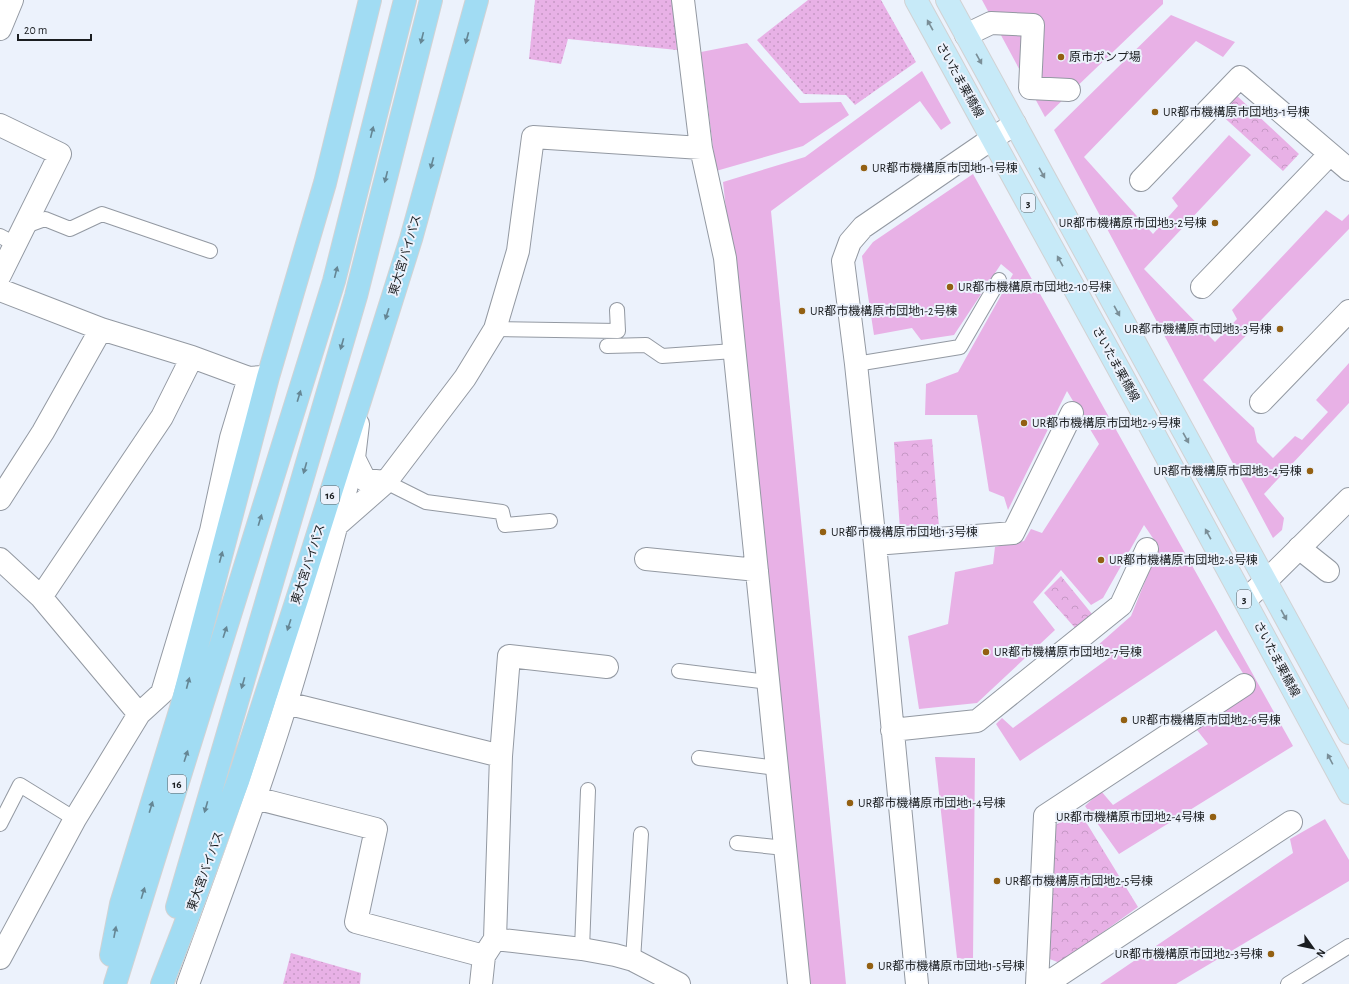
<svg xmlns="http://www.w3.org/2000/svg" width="1349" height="984" font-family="'Alegreya Sans','Noto Sans JP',sans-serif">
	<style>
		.grass { fill: #e8b1e6 }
		.park { fill: url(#park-crowns) }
		.garden { fill: url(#garden-dots) }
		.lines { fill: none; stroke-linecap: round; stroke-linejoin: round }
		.lane-casing { stroke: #9399a2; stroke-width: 16 }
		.street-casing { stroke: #9399a2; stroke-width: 24 }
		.secondary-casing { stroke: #9399a2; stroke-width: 24 }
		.primary-casing { stroke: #d1d2d3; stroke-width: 24 }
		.highway-casing { stroke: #d1d2d3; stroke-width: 24 }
		.lane { stroke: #fff; stroke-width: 14 }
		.street { stroke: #fff; stroke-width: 22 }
		.secondary { stroke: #fff; stroke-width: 22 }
		.primary { stroke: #c7eaf8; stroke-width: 22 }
		.highway { stroke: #a1dcf3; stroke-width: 22 }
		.oneway { fill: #7a8e97 }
		.oneway2 { fill: #658694 }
		.poi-dot { fill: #936012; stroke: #ecf2fc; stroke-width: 1.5 }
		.labels { text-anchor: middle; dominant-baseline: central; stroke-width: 4; stroke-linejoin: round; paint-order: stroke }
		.shield { fill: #ecf2fc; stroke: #5a5e63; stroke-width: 1 }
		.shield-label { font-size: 11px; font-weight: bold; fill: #1b1e21 }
		.poi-label { font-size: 12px; fill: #1b1e21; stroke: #ecf2fc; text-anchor: start }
		.street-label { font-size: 12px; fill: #1b1e21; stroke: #ecf2fc }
	</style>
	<defs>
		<pattern id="park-crowns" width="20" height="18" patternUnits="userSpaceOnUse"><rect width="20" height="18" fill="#e8b1e6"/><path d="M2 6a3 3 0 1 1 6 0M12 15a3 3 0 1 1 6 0" fill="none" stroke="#c698c5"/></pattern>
		<pattern id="garden-dots" width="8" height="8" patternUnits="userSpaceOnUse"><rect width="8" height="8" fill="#e8b1e6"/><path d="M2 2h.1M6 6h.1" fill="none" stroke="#c698c5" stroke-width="1.8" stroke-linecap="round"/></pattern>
	</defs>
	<rect width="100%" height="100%" fill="#ecf2fc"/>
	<!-- grass -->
	<path class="grass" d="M 982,0 L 1163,0 L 1163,4 L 1045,117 Z
		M 1171,15 L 1235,42 L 1223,57 L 1196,41 L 1084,157 L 1153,234 L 1178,206 L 1172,198 L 1229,135 L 1251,155 L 1144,269 L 1215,342 L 1237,319 L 1232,310 L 1326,210 L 1342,221 L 1349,214 L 1349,229 L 1203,380 L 1254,428 L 1257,442 L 1273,458 L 1295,436 L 1302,440 L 1328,412 L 1316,400 L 1349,363 L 1349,403 L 1264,494 L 1284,518 L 1282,530 L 1273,538 L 1054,130 Z
		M 747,43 L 800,103 L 841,102 L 849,115 L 803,146 L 716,171 L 701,52 Z
		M 922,71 L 951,123 L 941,130 L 920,101 L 771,211 L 846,984 L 810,984 L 723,182 L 805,157 Z
		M 973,174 L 1293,746 L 1119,854 L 1085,806 L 1101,791 L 1113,805 L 1208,744 L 1197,730 L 1254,691 L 1216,630 L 1020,761 L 996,724 L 1002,718 L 1013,728 L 1109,658 L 1097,646 L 1131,616 L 1159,547 L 1144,525 L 1103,598 L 1091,605 L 1061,570 L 1033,602 L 1055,630 L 977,703 L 919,709 L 908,636 L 948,624 L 955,572 L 993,564 L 995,547 L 1024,541 L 1031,529 L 1042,533 L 1099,444 L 1067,391 L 1008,510 L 1004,497 L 989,491 L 977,415 L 925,415 L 926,384 L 958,372 L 1013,274 L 1001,264 L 954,335 L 921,340 L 912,328 L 874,335 L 862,256 L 873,242 Z
		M 935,757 L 975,758 L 973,960 L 957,958 Z
		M 1325,819 L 1349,860 L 1349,881 L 1176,984 L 1100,984 L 1293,853 L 1290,839 Z"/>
	<!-- park -->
	<path class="park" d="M 1235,94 L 1299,154 L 1283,171 L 1218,112 Z
		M 932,439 L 939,527 L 900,530 L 894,442 Z
		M 1061,576 L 1092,614 L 1076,629 L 1044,593 Z
		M 1078,809 L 1138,907 L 1060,963 L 1047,958 L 1056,825 Z"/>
	<!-- garden -->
	<path class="garden" d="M 535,0 L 673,0 L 677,50 L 568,39 L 561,64 L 529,59 Z
		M 808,0 L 881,0 L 916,62 L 855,105 L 846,95 L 804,94 L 757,40 Z
		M 291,953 L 361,973 L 360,984 L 283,984 Z"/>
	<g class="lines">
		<defs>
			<path id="lane" d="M 23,227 L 45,219 L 70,229 L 102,214 L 210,251
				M 0,236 L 15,244
				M 495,329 L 618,331 L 617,310
				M 607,346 L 646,345 L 662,356 L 734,351
				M 856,364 L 960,347 L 999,280
				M 386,482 L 426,502 L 502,512 L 505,525 L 550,521
				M 679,671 L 768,682
				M 699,758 L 777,768
				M 0,824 L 20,785 L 75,819
				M 737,843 L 785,848
				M 582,949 L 588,790
				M 633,960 L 641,834
				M 1288,984 L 1349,946"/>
			<path id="street" d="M 683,0 L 701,148 L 725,258 L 799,984
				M 0,29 L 12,0
				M 966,35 L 991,23 L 1033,25 L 1030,88 L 1069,90
				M 0,125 L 60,154 L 0,275
				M 1141,180 L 1240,77 L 1349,170
				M 1202,287 L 1330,154
				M 0,290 L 101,329 L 192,357 L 249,378 L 263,377
				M 1261,402 L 1349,311
				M 358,424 L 354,458 L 365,480 L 386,482 L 465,378 L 495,329 L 518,251 L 533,137 L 701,148
				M 0,499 L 43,432 L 101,329
				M 337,525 L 386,482
				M 875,544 L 1013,533 L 1072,413
				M 1299,548 L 1328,571
				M 0,559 L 41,597 L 139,714
				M 646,559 L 757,570
				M 41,597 L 162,417 L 192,357
				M 1245,600 L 1266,581
				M 286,703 L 501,756
				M 892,730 L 977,721 L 1121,605 L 1147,549
				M 255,798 L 376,829 L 356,922 L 484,956
				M 495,939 L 582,949 L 615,955 L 633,960 L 679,984
				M 0,958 L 75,819 L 139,714 L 162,693 L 211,531 L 231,438 L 249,378
				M 188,984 C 222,891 257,798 286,704 C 311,623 333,540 354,458
				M 481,984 L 484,956 L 495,939 L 501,756 L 509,656 L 607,667
				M 917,984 L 875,544 L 856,364 L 843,261 L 850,242 L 863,227 L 993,138 L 1015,124
				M 1037,984 L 1045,816 L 1244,685
				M 1040,984 L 1055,978 L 1291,822"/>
			<path id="secondary" d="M 1266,581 L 1349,499"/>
			<path id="primary" d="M 916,0 L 1139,406 L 1349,793
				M 947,0 L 1349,733"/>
			<path id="highway" d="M 177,907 L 356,296 L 431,0
				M 111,955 L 121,904 L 181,708 L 268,377 L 325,183 L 370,0
				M 115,984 L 334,281 L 405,0
				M 162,984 L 183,930 L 238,781 L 302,584 L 411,239 L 477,0"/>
		</defs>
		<!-- lane casing -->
		<use href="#lane" class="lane-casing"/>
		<!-- street casing -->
		<use href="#street" class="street-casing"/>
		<!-- secondary casing -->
		<use href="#secondary" class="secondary-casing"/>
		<!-- primary casing -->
		<use href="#primary" class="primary-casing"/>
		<!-- highway casing -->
		<use href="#highway" class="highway-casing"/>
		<!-- lane -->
		<use href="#lane" class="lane"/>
		<!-- street -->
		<use href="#street" class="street"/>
		<!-- secondary -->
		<use href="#secondary" class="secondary"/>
		<!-- primary -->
		<use href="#primary" class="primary"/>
		<!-- highway -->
		<use href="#highway" class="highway"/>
	</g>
	<!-- one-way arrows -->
	<defs><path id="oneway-solid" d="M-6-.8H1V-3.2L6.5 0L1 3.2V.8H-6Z"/></defs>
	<g class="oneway">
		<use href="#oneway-solid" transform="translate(930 25) rotate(-119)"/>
		<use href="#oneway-solid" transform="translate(979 59) rotate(61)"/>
		<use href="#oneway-solid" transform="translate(1042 173) rotate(61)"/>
		<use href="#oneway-solid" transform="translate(1060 261) rotate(-119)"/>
		<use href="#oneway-solid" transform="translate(1117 311) rotate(61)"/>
		<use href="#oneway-solid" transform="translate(1186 438) rotate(61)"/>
		<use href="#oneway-solid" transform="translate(1208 534) rotate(-119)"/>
		<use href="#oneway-solid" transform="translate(1284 615) rotate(61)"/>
		<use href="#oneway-solid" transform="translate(1330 759) rotate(-118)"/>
	</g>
	<g class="oneway2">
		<use href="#oneway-solid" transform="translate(422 38) rotate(104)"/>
		<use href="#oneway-solid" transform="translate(467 38) rotate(105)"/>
		<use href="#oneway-solid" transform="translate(372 132) rotate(-76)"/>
		<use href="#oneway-solid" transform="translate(432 163) rotate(105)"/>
		<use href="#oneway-solid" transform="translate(386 177) rotate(104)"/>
		<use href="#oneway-solid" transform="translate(336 272) rotate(-76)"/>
		<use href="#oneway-solid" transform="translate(387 314) rotate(108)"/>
		<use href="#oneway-solid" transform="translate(342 344) rotate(106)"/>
		<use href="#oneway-solid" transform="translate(299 396) rotate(-73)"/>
		<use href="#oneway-solid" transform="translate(305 468) rotate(106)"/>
		<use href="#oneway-solid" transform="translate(260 520) rotate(-73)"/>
		<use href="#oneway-solid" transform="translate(221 557) rotate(-75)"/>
		<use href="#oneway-solid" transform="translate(289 625) rotate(108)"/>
		<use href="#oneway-solid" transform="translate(225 632) rotate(-72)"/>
		<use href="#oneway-solid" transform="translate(188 683) rotate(-75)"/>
		<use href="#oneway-solid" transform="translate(243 683) rotate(106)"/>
		<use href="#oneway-solid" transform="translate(186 756) rotate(-72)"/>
		<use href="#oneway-solid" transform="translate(151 807) rotate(-73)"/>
		<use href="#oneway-solid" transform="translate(206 807) rotate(106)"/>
		<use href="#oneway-solid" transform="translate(143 893) rotate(-73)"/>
		<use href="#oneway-solid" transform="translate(115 932) rotate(-79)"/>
	</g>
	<!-- markers -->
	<g class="poi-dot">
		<circle cx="1061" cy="57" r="4"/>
		<circle cx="1155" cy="112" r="4"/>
		<circle cx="864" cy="168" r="4"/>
		<circle cx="1215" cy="223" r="4"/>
		<circle cx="950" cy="287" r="4"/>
		<circle cx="802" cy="311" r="4"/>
		<circle cx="1280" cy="329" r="4"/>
		<circle cx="1024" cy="423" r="4"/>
		<circle cx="1310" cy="471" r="4"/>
		<circle cx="823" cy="532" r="4"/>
		<circle cx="1101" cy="560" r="4"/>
		<circle cx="986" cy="652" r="4"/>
		<circle cx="1124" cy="720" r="4"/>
		<circle cx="850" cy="803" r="4"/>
		<circle cx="1213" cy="817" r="4"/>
		<circle cx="997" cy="881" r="4"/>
		<circle cx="1271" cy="954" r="4"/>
		<circle cx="870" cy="966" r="4"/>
	</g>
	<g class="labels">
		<!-- shield labels -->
		<g class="shield">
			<rect x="1021" y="194" width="14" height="18" rx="3"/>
			<rect x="321" y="486" width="18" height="18" rx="3"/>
			<rect x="1237" y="590" width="14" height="18" rx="3"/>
			<rect x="168" y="775" width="18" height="18" rx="3"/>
		</g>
		<g class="shield-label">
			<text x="1028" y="203">3</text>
			<text x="330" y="495">16</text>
			<text x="1244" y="599">3</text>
			<text x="177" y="784">16</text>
		</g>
		<!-- poi labels -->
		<g class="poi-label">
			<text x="1069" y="57">原市ポンプ場</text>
			<text x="1163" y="112">UR都市機構原市団地3-1号棟</text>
			<text x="872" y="168">UR都市機構原市団地1-1号棟</text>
			<text x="1207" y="223" text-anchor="end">UR都市機構原市団地3-2号棟</text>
			<text x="958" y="287">UR都市機構原市団地2-10号棟</text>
			<text x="810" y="311">UR都市機構原市団地1-2号棟</text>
			<text x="1272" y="329" text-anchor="end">UR都市機構原市団地3-3号棟</text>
			<text x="1032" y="423">UR都市機構原市団地2-9号棟</text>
			<text x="1302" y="471" text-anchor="end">UR都市機構原市団地3-4号棟</text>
			<text x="831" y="532">UR都市機構原市団地1-3号棟</text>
			<text x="1109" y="560">UR都市機構原市団地2-8号棟</text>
			<text x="994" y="652">UR都市機構原市団地2-7号棟</text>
			<text x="1132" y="720">UR都市機構原市団地2-6号棟</text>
			<text x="858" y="803">UR都市機構原市団地1-4号棟</text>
			<text x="1205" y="817" text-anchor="end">UR都市機構原市団地2-4号棟</text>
			<text x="1005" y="881">UR都市機構原市団地2-5号棟</text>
			<text x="1263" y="954" text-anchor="end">UR都市機構原市団地2-3号棟</text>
			<text x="878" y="966">UR都市機構原市団地1-5号棟</text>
		</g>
		<!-- street labels -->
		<g class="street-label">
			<text transform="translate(960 80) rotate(61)">さいたま栗橋線</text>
			<text transform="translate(405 255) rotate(-73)">東大宮バイパス</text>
			<text transform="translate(1116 364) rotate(61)">さいたま栗橋線</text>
			<text transform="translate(308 564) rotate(-72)">東大宮バイパス</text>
			<text transform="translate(1277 659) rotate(62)">さいたま栗橋線</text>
			<text transform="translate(205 871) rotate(-70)">東大宮バイパス</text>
		</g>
	</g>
	<!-- north arrow -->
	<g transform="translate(1313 948) rotate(123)" stroke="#ecf2fc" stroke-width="3" paint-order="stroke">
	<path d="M0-3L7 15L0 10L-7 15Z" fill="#1b1e21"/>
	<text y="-6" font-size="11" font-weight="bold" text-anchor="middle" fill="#1b1e21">N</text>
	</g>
	<!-- scale -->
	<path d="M18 34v6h73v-6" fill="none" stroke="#1b1e21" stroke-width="2"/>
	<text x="24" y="34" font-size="12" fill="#1b1e21" stroke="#ecf2fc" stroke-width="3" paint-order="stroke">20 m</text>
</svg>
